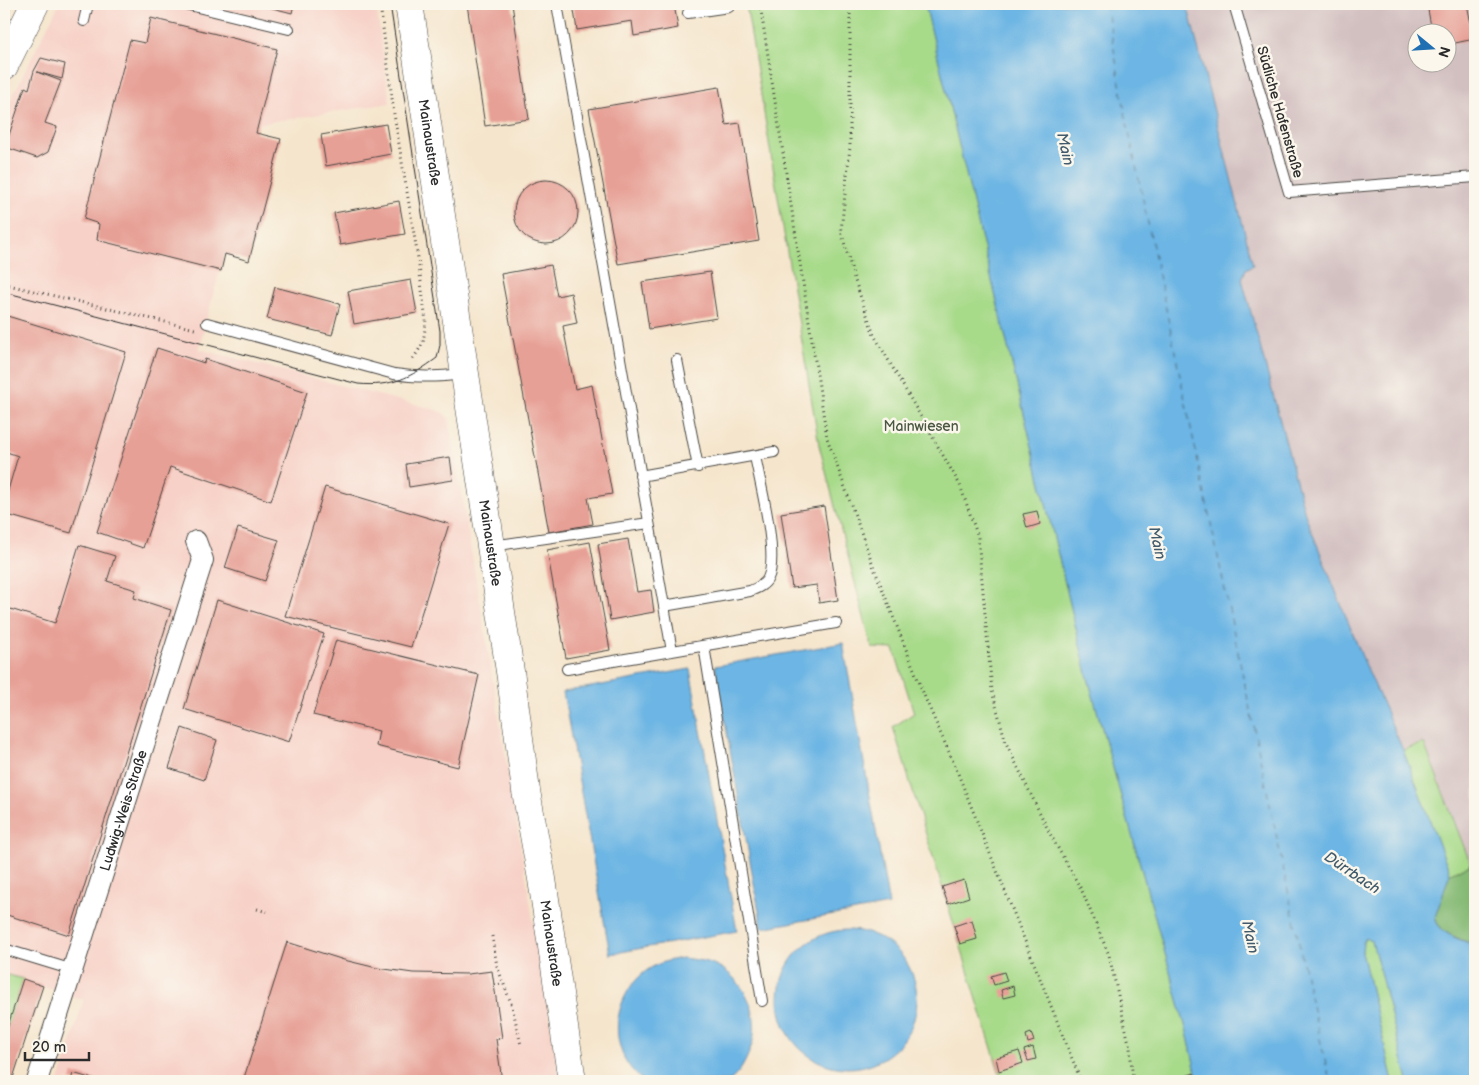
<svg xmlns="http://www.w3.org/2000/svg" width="1479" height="1085" font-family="'Balsamiq Sans',sans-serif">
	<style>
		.built { fill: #f7d1c7 }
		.industrial { fill: #d2bfc0; fill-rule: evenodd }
		.green { fill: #a7da89; stroke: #69825a }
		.forest { fill: #85ba75; stroke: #587250 }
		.water { fill: #6cb5e4; stroke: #4c7088 }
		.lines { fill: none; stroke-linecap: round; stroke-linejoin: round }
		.ferry { stroke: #425b6c; stroke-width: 1; stroke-dasharray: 6 5; stroke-linecap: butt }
		.building { fill: #e7a096 }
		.lane-casing { stroke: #494743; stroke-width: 12 }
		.street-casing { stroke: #494743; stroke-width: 22 }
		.secondary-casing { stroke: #494743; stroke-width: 29 }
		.path { stroke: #494743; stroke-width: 3; stroke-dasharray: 1 4; stroke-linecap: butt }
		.lane { stroke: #fff; stroke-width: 10 }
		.street { stroke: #fff; stroke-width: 20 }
		.secondary { stroke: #fff; stroke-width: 28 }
		.tram { stroke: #2b2b2b; stroke-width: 1 }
		.labels { text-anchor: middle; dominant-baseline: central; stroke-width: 5; stroke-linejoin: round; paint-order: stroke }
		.street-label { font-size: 14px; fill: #2b2b2b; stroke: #fbf7ec }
		.park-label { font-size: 14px; fill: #4a5742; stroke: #fbf7ec }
		.water-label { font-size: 15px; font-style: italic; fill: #425b6c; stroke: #fbf7ec }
	</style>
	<rect width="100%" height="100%" fill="#fbf7ec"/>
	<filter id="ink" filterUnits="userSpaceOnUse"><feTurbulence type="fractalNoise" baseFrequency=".02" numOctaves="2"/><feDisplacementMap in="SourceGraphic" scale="10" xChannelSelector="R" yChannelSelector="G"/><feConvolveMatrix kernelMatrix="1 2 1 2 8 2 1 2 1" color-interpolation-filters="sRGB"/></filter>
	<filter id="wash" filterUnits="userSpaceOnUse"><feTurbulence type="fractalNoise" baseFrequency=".0096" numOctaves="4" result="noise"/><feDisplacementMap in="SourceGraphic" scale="20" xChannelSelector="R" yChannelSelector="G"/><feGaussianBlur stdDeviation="1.12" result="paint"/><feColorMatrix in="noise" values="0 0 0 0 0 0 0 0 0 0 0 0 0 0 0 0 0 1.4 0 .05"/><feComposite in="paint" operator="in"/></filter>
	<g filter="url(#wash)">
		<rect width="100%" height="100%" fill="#f5e5cc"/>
		<!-- built -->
		<path class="built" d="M 59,4 L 376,4 L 390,103 L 258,124 L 199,349 L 433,409 L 443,413 L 449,419 L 560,1081 L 59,1081 L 84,1000 L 4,974 L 4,113 Z"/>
		<!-- industrial -->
		<path class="industrial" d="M 1187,4 L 1475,4 L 1475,866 L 1471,865 L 1424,744 L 1403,750 L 1361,654 L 1306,517 L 1242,279 L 1246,269 L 1253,265 ZM 1416,32 L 1446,32 L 1446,62 L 1416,62 Z"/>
		<!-- green -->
		<path class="green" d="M 746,4 L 925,4 L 1088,678 L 1187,1032 L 1198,1081 L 1002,1081 L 893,727 L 914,713 L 894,649 L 872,648 L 819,445 Z
			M 1424,743 L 1471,865 L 1450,873 L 1403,750 Z
			M 1366,938 L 1372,940 L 1408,1081 L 1393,1081 L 1362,952 L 1363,942 Z
			M 4,974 L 23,979 L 4,1038 Z"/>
		<!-- forest -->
		<path class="forest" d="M 1471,865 L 1475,866 L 1475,945 C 1461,939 1439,934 1435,917 L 1450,873 Z"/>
		<!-- water -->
		<path class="water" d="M 925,4 L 1187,4 L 1253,265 L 1246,269 L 1242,279 L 1306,517 L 1361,654 L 1403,750 L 1450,873 L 1435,917 C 1438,934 1461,940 1475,945 L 1475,1081 L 1408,1081 L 1372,941 L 1366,938 L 1363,942 L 1362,952 L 1393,1081 L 1198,1081 L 1187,1032 L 1088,678 Z
			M 843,643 L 889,905 L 762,928 L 715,666 Z
			M 690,669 L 737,931 L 610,954 L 563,692 Z
			M779 999a69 69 0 1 1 138 0a69 69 0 1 1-138 0Z
			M 683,958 C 697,960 711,961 723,969 C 749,987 762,1020 750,1050 C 746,1061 739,1075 729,1081 L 643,1081 C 634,1073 625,1063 621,1050 C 609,1016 628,973 664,962 C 670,960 676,959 683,958 Z"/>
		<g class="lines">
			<!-- ferry -->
			<path class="ferry" d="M 1106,4 L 1127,123 L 1313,1010 L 1330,1081"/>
		</g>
		<g id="blocks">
			<!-- building -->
			<path class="building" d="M 257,4 L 294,4 L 292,13 Z
				M 467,4 L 512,4 L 529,119 L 485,126 Z
				M 573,4 L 674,4 L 678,28 L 634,36 L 632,21 L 577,30 Z
				M 1427,4 L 1467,4 L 1474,39 L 1446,45 L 1446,32 L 1432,32 Z
				M 151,18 L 277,49 L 256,133 L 281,139 L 249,261 L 225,254 L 221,271 L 97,240 L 99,224 L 84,219 L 130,40 L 145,43 Z
				M 41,58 L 65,64 L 62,79 L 37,72 L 61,81 L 45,123 L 57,127 L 48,152 L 37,158 L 5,147 L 25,87 L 29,89 L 34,71 Z
				M 719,87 L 726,125 L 740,123 L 759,241 L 618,264 L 589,109 Z
				M 386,124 L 391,154 L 326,166 L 321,135 Z
				M514 212a32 32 0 1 1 64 0a32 32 0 1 1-64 0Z
				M 399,201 L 405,234 L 340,245 L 334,213 Z
				M 551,265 L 557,296 L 571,293 L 577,323 L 563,326 L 575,389 L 592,385 L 612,494 L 588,498 L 593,524 L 549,532 L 501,274 Z
				M 710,272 L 717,318 L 649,329 L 642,282 Z
				M 411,280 L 417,313 L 354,324 L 348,291 Z
				M 275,287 L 340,304 L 332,335 L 267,319 Z
				M 4,315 L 126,352 L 71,533 L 4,514 L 4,504 L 18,456 L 4,451 Z
				M 157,348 L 204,363 L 205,359 L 307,392 L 271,501 L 170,467 L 143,548 L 97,532 Z
				M 450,457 L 453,480 L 409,487 L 406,464 Z
				M 325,487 L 449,524 L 411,647 L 285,616 Z
				M 824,506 L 838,600 L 819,603 L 817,585 L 792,588 L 781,513 Z
				M 1471,506 L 1475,506 L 1475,527 L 1474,527 Z
				M 1037,511 L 1040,524 L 1027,528 L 1023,514 Z
				M 238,528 L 279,540 L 265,581 L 225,568 Z
				M 628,539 L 637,592 L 651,590 L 654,612 L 610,620 L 598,544 Z
				M 590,542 L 610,650 L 566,658 L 547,550 Z
				M 79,545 L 115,556 L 107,581 L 136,590 L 134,598 L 171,610 L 69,935 L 4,914 L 4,607 L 55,623 Z
				M 217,600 L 324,634 L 289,742 L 184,709 Z
				M 336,640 L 479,675 L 458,767 L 376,746 L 379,731 L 313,715 Z
				M 182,728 L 217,740 L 204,780 L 169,768 Z
				M 964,880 L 969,897 L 948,904 L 942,887 Z
				M 972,920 L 977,939 L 960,944 L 954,926 Z
				M 287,942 L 344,960 L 377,968 L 413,973 L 468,974 L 492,971 L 502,1038 L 496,1039 L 502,1081 L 243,1081 Z
				M 1004,972 L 1007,981 L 994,985 L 991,976 Z
				M 23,979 L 43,986 L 12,1081 L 4,1081 L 4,1038 Z
				M 1013,986 L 1015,995 L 1003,998 L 1001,990 Z
				M 1031,1033 L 1034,1041 L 1028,1043 L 1026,1035 Z
				M 1033,1047 L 1036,1059 L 1028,1061 L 1024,1050 Z
				M 1019,1051 L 1023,1063 L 999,1071 L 996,1058 Z
				M 73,1073 L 99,1081 L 71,1081 Z
				M 1194,1073 L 1197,1081 L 1183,1081 L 1182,1077 Z"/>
		</g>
	</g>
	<g filter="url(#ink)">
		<use href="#blocks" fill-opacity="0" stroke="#494743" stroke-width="1"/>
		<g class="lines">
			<defs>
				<path id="lane" d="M 185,4 L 289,29
					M 557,4 L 672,651
					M 1234,4 L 1289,192 L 1475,177
					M 688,13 L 729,7 L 728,4
					M 84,21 L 88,4
					M 207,323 L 394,374 C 418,378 440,377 464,374
					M 677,360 L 698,467
					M 640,476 L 774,452
					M 492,546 L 649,523
					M 664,606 L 750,591 C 757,588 765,585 768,578 C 779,555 760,483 755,456
					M 704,646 L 762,1001
					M 567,669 L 836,623
					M 4,949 L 73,970"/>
				<g id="street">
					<path id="s1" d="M 37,1081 L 203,560 L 196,541"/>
				</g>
				<g id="secondary">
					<path id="s2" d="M 409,4 L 511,678 L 526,791 L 542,879 L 572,1081"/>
					<path d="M 4,66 L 35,4"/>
				</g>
			</defs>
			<!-- lane casing -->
			<use href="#lane" class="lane-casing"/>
			<!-- street casing -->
			<use href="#street" class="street-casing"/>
			<!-- secondary casing -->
			<use href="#secondary" class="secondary-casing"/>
			<!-- path -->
			<path class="path" d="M 380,4 L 394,114 L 418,258 L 426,322 L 423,343 L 412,361
				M 760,4 L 827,438 L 874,568 L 926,700 L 955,766 L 1081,1081
				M 850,4 L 850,147 L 841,231 L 854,278 L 874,335 L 960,485 L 978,537 L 992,691 L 1006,743 L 1049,832 L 1082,891 L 1109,955 L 1130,1048 L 1133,1081
				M 4,284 L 195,329
				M 257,909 L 267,912
				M 492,936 L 497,966 L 512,1006 L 521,1045
				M 494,985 L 503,984"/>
			<!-- lane -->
			<use href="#lane" class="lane"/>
			<!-- street -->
			<use href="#street" class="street"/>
			<!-- secondary -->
			<use href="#secondary" class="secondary"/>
			<!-- tram -->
			<path class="tram" d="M 4,22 L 12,4
				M 4,292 L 358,384 C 392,387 410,378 437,358 L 440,345 L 440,331 L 390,4"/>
		</g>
	</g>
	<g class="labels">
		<!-- street labels -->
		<g class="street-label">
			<text transform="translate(1280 112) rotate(74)">Südliche Hafenstraße</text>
			<text stroke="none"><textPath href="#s2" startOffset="140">Mainaustraße</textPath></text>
			<text stroke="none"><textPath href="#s2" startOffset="545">Mainaustraße</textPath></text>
			<text stroke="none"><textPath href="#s1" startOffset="284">Ludwig-Weis-Straße</textPath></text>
			<text stroke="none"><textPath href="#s2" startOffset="950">Mainaustraße</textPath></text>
		</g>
		<!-- park labels -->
		<g class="park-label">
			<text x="921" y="426">Mainwiesen</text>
		</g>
		<!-- water labels -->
		<g class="water-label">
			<text transform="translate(1065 149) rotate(77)">Main</text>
			<text transform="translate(1157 543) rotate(77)">Main</text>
			<text transform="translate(1352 873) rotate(34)">Dürrbach</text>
			<text transform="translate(1250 937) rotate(77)">Main</text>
		</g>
	</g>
	<!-- margin -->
	<rect width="1479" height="1085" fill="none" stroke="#fbf7ec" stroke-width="20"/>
	<!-- north arrow -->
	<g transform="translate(1432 48) rotate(108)"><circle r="24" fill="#fbf7ec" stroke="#a8a59f"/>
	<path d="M0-4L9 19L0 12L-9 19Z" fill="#1f6fb2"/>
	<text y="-8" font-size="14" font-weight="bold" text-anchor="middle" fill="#2b2b2b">N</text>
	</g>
	<!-- scale -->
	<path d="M25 1052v8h64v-8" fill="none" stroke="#2b2b2b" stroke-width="2.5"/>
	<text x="32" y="1052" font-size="15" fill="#2b2b2b" stroke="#fbf7ec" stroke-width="4" paint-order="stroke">20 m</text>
</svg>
